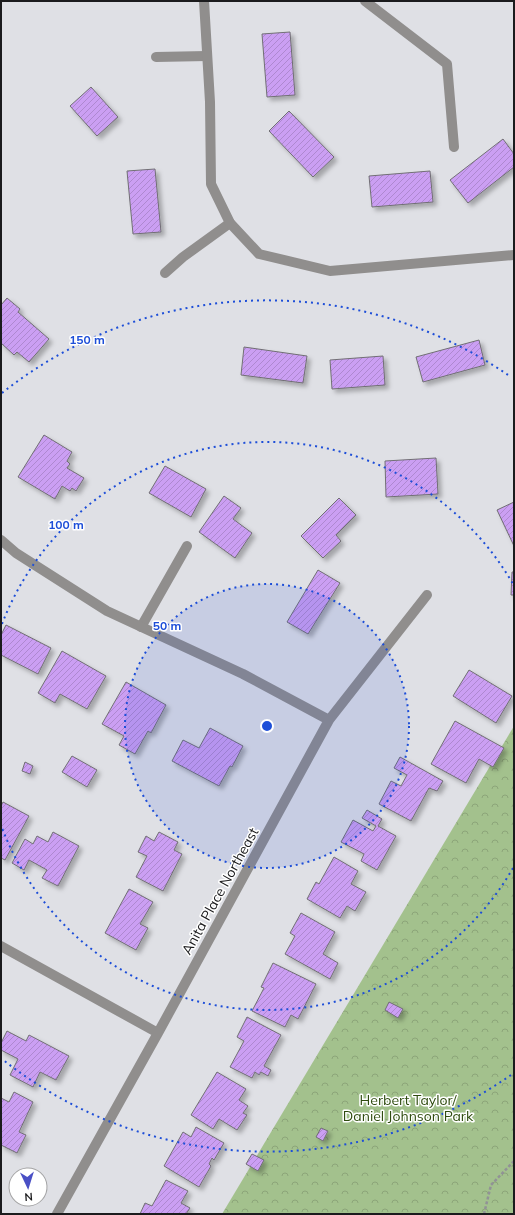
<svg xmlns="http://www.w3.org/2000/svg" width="515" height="1215" font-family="Mulish,sans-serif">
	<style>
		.park { fill: url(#park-crowns) }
		.building { fill: url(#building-hatch); stroke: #716f74; filter: url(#shadow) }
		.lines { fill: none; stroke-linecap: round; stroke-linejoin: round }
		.path { stroke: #919296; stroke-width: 2.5; stroke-dasharray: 3 2; stroke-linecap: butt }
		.lane { stroke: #908e8d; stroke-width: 10 }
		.street { stroke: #908e8d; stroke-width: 10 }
		.ring { fill: none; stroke: #1d4ed8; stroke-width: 2; stroke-dasharray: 2 4 }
		.labels { text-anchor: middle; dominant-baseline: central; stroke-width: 3; stroke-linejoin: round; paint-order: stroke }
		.street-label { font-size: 14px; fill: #1b1b1d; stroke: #fff }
		.park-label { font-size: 14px; fill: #2e4b0e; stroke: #fff }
		.centre { fill: #1d4ed8; stroke: #fff; stroke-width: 2 }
		.ring-label { font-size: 12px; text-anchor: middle; font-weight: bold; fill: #1d4ed8; stroke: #fff; stroke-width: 3; stroke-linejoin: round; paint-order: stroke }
	</style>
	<defs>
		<pattern id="park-crowns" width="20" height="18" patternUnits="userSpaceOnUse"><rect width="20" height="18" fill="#a3c18d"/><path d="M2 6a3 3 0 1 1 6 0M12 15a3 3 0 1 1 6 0" fill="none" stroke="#8ca579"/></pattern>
		<pattern id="building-hatch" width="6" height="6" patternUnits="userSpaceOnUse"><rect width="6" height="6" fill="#cb9ff3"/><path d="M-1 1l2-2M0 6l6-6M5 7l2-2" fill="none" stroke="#ae88d0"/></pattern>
		<filter id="shadow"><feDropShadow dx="3.5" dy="3.5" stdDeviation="2" flood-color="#0004"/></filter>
	</defs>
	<rect width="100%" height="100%" fill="#dfe0e5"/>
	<!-- park -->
	<path class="park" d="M 514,726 L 514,1214 L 222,1214 Z"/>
	<!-- building -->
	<path class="building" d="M 290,32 L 295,95 L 267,97 L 262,34 Z
		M 91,87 L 118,117 L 97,136 L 70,106 Z
		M 289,111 L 334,157 L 313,177 L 269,131 Z
		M 503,139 L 514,154 L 514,167 L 468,203 L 450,180 Z
		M 155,169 L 161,232 L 133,234 L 127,171 Z
		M 430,171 L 433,202 L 372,207 L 369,176 Z
		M 7,298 L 20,309 L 18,312 L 49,339 L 29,362 L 17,352 L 14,355 L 1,343 L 1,305 Z
		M 479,340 L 485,365 L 423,382 L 416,357 Z
		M 244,347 L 307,356 L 303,383 L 241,375 Z
		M 383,356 L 385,385 L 332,389 L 330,360 Z
		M 44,435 L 72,452 L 67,461 L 70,464 L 67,468 L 84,478 L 76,491 L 72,488 L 70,491 L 62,486 L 55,499 L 18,477 Z
		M 436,458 L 438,494 L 386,497 L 385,461 Z
		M 165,466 L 206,489 L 191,517 L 149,493 Z
		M 224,496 L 241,508 L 233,519 L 252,533 L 235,558 L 199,532 Z
		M 339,498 L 356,515 L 336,535 L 341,541 L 323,558 L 301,536 Z
		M 514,502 L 514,546 L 497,510 Z
		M 318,570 L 340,583 L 308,634 L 287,622 Z
		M 512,572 L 514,572 L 514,595 L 511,595 Z
		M 6,625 L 51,648 L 38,674 L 1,655 L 1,635 Z
		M 62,651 L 106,676 L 87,709 L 60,694 L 55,703 L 38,693 Z
		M 469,670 L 512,696 L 496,723 L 453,696 Z
		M 126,682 L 166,705 L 151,733 L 148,731 L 135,754 L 119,745 L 124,736 L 102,724 Z
		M 455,721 L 504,748 L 493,767 L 479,759 L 466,783 L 431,764 Z
		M 210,728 L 243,746 L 232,767 L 230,766 L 219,786 L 172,761 L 183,740 L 199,748 Z
		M 72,756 L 97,770 L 87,787 L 62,772 Z
		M 400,757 L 443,781 L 437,791 L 429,788 L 411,821 L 379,804 L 391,781 L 401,786 L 407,775 L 394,768 Z
		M 25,762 L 33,766 L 30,774 L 22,771 Z
		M 3,802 L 29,816 L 5,860 L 1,858 L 1,806 Z
		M 367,810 L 382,819 L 378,826 L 396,836 L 377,870 L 361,861 L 364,854 L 341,842 L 353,820 L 373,831 L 376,826 L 362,818 Z
		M 53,832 L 79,846 L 58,886 L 42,878 L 47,870 L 29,860 L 24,870 L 12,863 L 25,839 L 33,844 L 37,836 L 48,842 Z
		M 159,832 L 178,842 L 174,850 L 182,854 L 163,891 L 136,877 L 147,856 L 138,852 L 146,836 L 154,841 Z
		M 334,857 L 358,871 L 351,884 L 366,892 L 355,911 L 347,906 L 340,918 L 307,899 L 316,882 L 319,884 Z
		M 129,889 L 153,902 L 140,924 L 148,928 L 136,950 L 105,933 Z
		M 301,913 L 335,932 L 323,954 L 338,963 L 330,979 L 285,954 L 295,936 L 290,933 Z
		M 273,963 L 316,984 L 298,1019 L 291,1015 L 285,1027 L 252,1011 L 264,988 L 261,987 Z
		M 389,1002 L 403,1009 L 398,1018 L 385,1010 Z
		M 247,1017 L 281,1035 L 264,1066 L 271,1070 L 268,1076 L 261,1072 L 259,1075 L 255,1072 L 252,1078 L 230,1067 L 244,1041 L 237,1037 Z
		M 7,1031 L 26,1041 L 29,1035 L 69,1056 L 56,1080 L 40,1072 L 33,1087 L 10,1075 L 18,1059 L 1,1050 L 1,1043 Z
		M 217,1072 L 246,1089 L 239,1100 L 248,1106 L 243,1113 L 247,1115 L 237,1130 L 219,1119 L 213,1129 L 191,1115 Z
		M 14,1092 L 33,1102 L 19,1132 L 26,1135 L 17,1153 L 1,1145 L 1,1098 L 9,1102 Z
		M 196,1127 L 224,1143 L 214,1160 L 212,1158 L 209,1164 L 211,1166 L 199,1187 L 164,1166 L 183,1132 L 191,1137 Z
		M 321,1128 L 328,1131 L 323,1141 L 316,1137 Z
		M 252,1154 L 264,1160 L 258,1171 L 246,1164 Z
		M 166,1180 L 188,1191 L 181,1203 L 190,1208 L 186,1214 L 140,1214 L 145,1203 L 152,1206 Z"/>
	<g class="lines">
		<!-- path -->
		<path class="path" d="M 484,1214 L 491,1185 L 514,1161"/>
		<!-- lane -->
		<path class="lane" d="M 365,1 L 447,64 L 454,147
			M 156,57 L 207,56
			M 165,273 L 183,257 L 230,223
			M 141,627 L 187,546"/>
		<!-- street -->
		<path class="street" d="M 204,1 L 210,102 L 211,184 L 230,223 L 259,254 L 330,271 L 514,255
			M 1,540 L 16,553 L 107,611 L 243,674 L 329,720
			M 1,946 L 158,1033
			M 57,1214 L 158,1033 L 329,720 L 427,595"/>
	</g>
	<!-- distance rings -->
	<circle cx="267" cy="726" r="142" fill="#1d4ed8" fill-opacity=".12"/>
	<g class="ring">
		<circle cx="267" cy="726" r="142"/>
		<path d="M513 868A284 284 0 0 1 2 828M2 624A284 284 0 0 1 513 584"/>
		<path d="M511 1075A426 426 0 0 1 2 1059M2 393A426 426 0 0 1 511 377"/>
	</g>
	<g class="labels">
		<!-- street labels -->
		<g class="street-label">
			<text transform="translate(220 891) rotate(-61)">Anita Place Northeast</text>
		</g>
		<!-- park labels -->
		<g class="park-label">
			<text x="408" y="1100">Herbert Taylor/<tspan x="408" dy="16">Daniel Johnson Park</tspan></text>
		</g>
	</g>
	<circle cx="267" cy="726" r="6" class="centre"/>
	<g class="ring-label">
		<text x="87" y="344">150 m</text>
		<text x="66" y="529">100 m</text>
		<text x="167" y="630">50 m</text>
	</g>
	<!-- border -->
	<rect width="515" height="1215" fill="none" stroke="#1b1b1d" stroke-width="4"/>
	<!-- north arrow -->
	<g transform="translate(28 1187) rotate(176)"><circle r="19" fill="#ffffff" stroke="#a4a4a5"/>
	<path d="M0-3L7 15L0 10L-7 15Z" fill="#4a50c5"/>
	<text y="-6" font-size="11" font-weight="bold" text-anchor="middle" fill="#1b1b1d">N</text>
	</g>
</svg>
